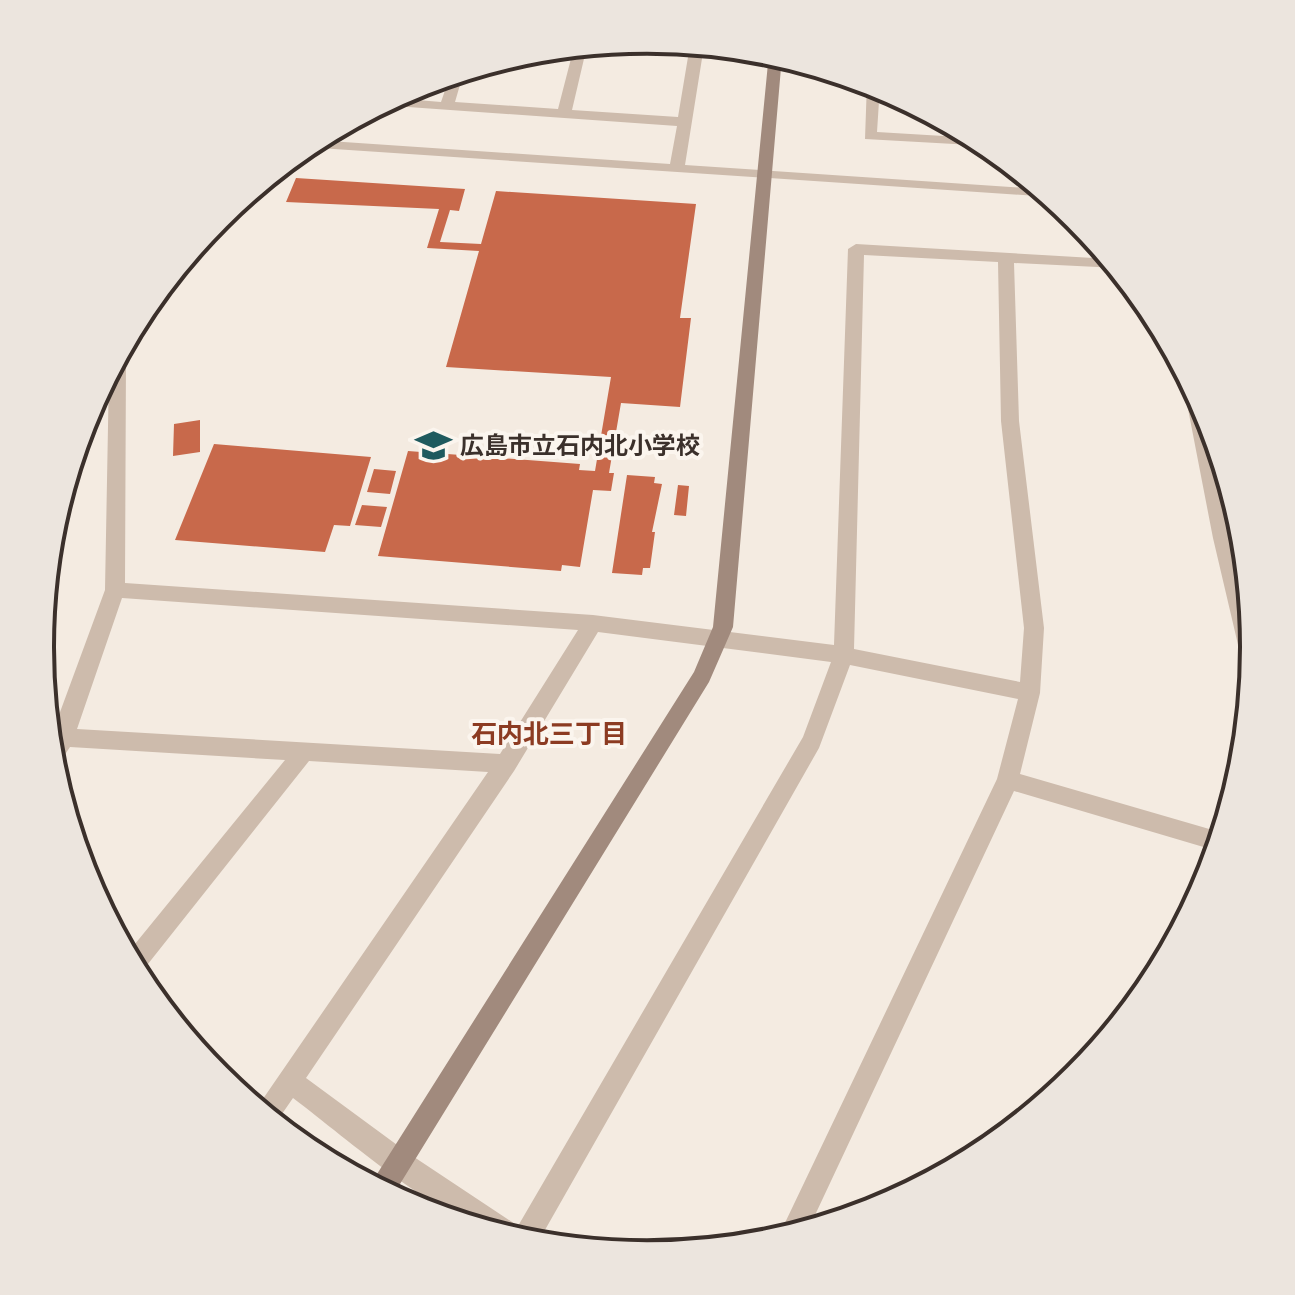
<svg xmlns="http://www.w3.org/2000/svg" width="1295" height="1295" font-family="Signika,'Noto Sans JP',sans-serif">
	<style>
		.building { fill: #c8694b }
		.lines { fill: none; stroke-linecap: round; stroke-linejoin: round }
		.street { fill: #cdbbac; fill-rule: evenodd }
		.secondary { fill: #a18a7d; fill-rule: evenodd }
		.labels { text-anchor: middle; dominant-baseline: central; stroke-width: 8; stroke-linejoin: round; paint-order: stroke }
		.poi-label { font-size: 24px; font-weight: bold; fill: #3b302b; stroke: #fbf5ee; text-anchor: start }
		.neighbourhood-label { font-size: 26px; font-weight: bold; fill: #8c3b22; stroke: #fbf5ee }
		.rim { fill: none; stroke: #3b302b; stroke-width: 4 }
	</style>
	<rect width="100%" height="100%" fill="#f4ebe1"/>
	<!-- building -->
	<path class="building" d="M 296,178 L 465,189 L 459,211 L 450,210 L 440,242 L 481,244 L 496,191 L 696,204 L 680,318 L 691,318 L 680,407 L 621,403 L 609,473 L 614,473 L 611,491 L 593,490 L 580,567 L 562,565 L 561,571 L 378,556 L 408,451 L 580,464 L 579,470 L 595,471 L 611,377 L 446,367 L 479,251 L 427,248 L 439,209 L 286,202 Z
		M 200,420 L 200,452 L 173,456 L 174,424 Z
		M 214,444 L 371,457 L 350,526 L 334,525 L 325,552 L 175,540 Z
		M 374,469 L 396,471 L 390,494 L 367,492 Z
		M 627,475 L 655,477 L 654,483 L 662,484 L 652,532 L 655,532 L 650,568 L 643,568 L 642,575 L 612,573 Z
		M 678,485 L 689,486 L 686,516 L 674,515 Z
		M 362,505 L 387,507 L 381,527 L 355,525 Z"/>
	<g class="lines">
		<!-- street -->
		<path class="street" d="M 690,45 L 704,46 L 685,165 L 1042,189 L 1052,197 L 304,147 L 314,140 L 670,164 L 677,126 L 380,105 L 393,98 L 441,102 L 450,76 L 464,71 L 455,102 L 558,109 L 574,47 L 587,46 L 572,110 L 678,117 Z
			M 867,82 L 880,86 L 877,132 L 977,138 L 990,146 L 865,139 Z
			M 856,244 L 1110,259 L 1118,268 L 1014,263 L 1019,421 L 1044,628 L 1040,693 L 1020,774 L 1223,833 L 1217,851 L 1014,791 L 808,1230 L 780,1239 L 783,1227 L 997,779 L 1018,699 L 850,665 L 819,748 L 537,1244 C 455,1236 358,1147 293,1098 L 275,1124 L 256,1109 L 488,772 L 309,761 L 140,974 L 137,975 L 126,955 L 285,760 L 70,747 L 58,765 L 52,767 L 49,742 L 105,590 L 109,372 L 143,310 L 158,294 L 160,298 L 126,357 L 125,583 L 593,615 L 834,645 L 848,249 ZM 864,255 L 998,262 L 1001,421 L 1024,628 L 1020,682 L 854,649 ZM 122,598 L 578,630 L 500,754 L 77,729 ZM 598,632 L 831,662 L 803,737 L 518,1226 L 408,1153 L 306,1078 L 514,771 Z
			M 1189,378 L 1206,410 L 1230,529 L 1242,525 L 1244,539 L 1233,543 C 1244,587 1257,628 1252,674 L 1246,672 L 1243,666 L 1213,538 L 1183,383 Z"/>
		<!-- secondary -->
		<path class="secondary" d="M 769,53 L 782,56 L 733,627 L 709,682 L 392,1197 L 371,1185 L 372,1182 L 694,672 L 713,627 Z"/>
	</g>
	<!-- icons -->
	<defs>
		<symbol id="school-bare" viewBox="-9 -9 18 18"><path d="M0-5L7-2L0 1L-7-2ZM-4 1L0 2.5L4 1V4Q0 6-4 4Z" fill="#1f5a5e" stroke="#fbf5ee" stroke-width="2.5" paint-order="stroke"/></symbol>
	</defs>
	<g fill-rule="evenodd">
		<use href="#school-bare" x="408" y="420" width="51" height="51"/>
	</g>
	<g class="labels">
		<!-- poi labels -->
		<g class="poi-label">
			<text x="460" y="446">広島市立石内北小学校</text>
		</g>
		<!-- neighbourhood labels -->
		<g class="neighbourhood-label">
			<text x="549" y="735">石内北三丁目</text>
		</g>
	</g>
	<!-- crop -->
	<path d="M0 0H1295V1295H0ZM54 647a593 593 0 1 1 1186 0a593 593 0 1 1-1186 0Z" fill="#ece5de" fill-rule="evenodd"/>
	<path class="rim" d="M54 647a593 593 0 1 1 1186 0a593 593 0 1 1-1186 0Z"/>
</svg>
